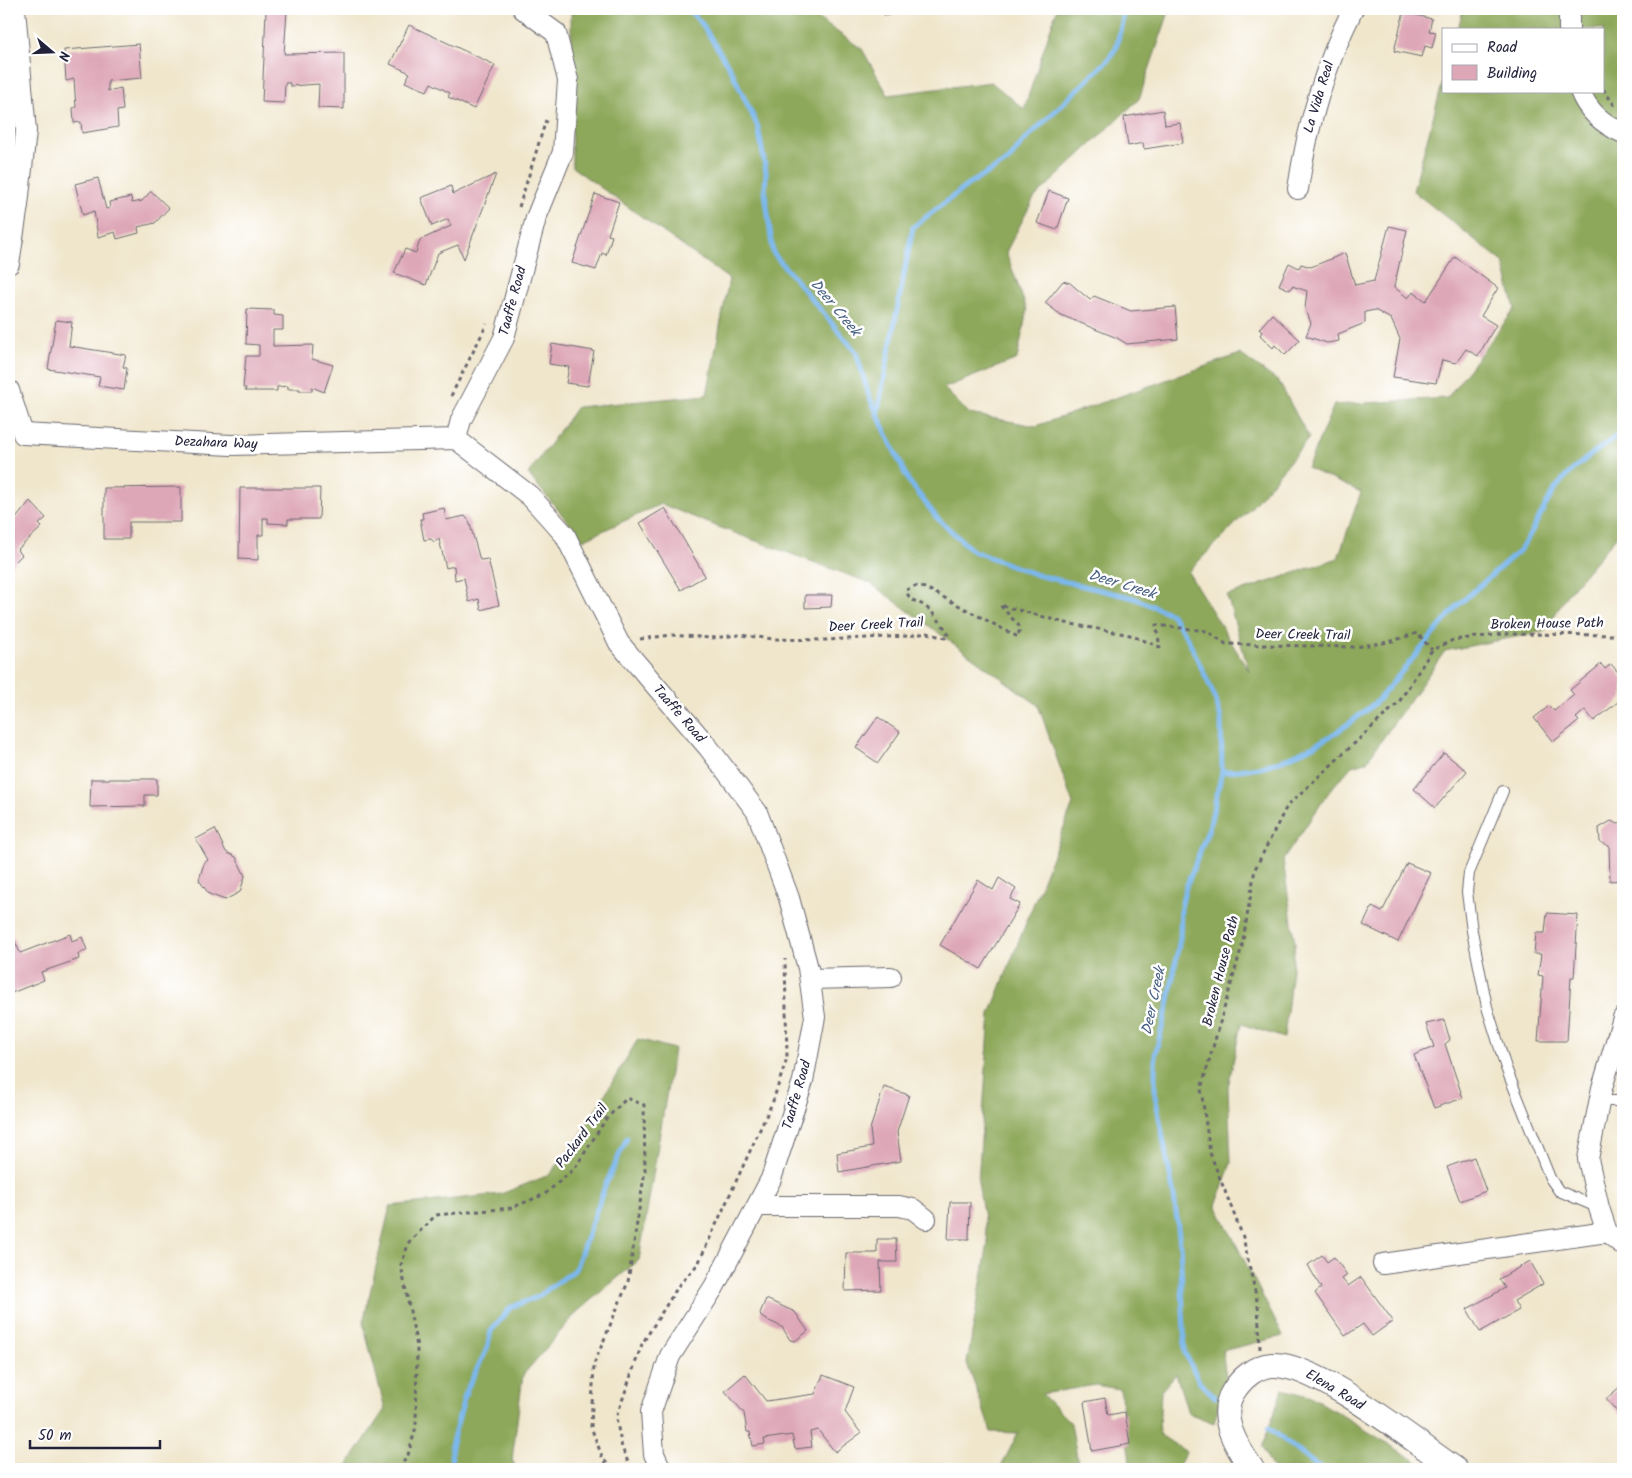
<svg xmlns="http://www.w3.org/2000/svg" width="1632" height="1478" font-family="Kalam,sans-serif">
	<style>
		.forest { fill: #8da85a; stroke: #58654a }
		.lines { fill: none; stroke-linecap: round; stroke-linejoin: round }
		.stream { stroke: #7ab7ed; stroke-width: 5 }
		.building { fill: #dea7b8 }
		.service-casing { stroke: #6a676e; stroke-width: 12 }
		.minor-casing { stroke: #6a676e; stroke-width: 22 }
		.tertiary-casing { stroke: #6a676e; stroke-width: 26 }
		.path { stroke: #6a676e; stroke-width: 3; stroke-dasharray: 4 4; stroke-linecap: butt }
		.service { stroke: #fff; stroke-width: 10 }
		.minor { stroke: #fff; stroke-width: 20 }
		.tertiary { stroke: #fff; stroke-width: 24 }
		.labels { text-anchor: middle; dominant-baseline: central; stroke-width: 5; stroke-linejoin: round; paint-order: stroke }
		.street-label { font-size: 14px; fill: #22223b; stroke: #fff }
		.water-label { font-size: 15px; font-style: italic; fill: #455e82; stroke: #fff }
	</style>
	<rect width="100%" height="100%" fill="#fff"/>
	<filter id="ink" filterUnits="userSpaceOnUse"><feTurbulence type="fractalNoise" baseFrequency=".02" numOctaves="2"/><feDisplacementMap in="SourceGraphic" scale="10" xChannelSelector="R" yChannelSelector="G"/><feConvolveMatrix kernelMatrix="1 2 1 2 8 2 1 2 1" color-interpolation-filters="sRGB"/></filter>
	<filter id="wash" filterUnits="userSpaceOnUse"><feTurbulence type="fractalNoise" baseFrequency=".0096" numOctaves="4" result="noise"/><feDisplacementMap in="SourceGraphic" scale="20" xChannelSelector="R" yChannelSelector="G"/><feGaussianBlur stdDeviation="1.12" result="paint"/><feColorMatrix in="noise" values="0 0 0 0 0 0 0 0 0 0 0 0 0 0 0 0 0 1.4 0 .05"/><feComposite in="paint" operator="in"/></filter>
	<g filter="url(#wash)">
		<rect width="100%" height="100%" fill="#f0e6cc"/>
		<!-- forest -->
		<path class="forest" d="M 571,9 L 804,9 L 862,49 L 888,95 L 991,82 L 1024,109 L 1057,9 L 1170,9 L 1139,99 L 1034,198 L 1006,252 L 1027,310 L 1017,359 L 944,388 L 969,414 L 1036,426 L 1240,354 L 1279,382 L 1309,438 L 1250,509 L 1188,572 L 1249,671 L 1227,596 L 1338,558 L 1361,492 L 1307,468 L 1334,405 L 1447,398 L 1515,309 L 1503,262 L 1413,191 L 1443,81 L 1443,91 L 1603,91 L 1603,29 L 1458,29 L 1463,9 L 1623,9 L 1623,529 L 1568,593 L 1545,631 L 1445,651 L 1366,762 L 1352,766 L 1331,789 L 1283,860 L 1295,943 L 1284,1038 L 1241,1024 L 1228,1087 L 1231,1163 L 1216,1205 L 1283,1336 L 1222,1351 L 1226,1377 L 1214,1423 L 1188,1413 L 1176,1374 L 1161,1391 L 1159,1434 L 1186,1452 L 1177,1469 L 1131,1469 L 1120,1389 L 1095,1385 L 1042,1394 L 1071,1423 L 1079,1469 L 1000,1469 L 1018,1433 L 991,1432 L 967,1363 L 988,1243 L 978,1182 L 990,1014 L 1073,804 L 1038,705 L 870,583 L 721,528 L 661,504 L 583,540 L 528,474 L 577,407 L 707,395 L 729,279 L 572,167 Z
			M 638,1039 L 674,1049 L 639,1260 L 578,1311 L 523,1375 L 512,1460 L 517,1469 L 345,1469 L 385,1409 L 363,1323 L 390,1206 L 501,1194 L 549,1175 L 578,1139 Z
			M 1283,1389 L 1312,1397 L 1429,1469 L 1273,1469 L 1262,1447 Z"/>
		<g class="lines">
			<!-- stream -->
			<path class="stream" d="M 688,9 L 702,24 L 731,70 L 758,127 L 766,172 L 765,192 L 773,253 L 856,352 L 869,396 L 908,480 L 937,518 L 973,551 L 1037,575 L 1134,598 L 1171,614 L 1188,639 L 1214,695 L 1221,718 L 1222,772 L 1209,828 L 1185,890 L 1181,907 L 1180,938 L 1168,1005 L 1155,1055 L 1155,1095 L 1174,1196 L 1180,1244 L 1185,1353 L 1199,1381 L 1215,1397
				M 877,415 L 913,227 L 969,184 L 1009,160 L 1022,143 L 1107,61 L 1116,48 L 1125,9
				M 1222,772 C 1236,770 1250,769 1264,766 C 1307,754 1344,730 1377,701 L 1458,605 L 1519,551 C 1534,532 1542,508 1556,488 C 1573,465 1602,448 1623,431
				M 1269,1428 L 1321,1469
				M 452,1469 L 451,1446 L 466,1391 L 487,1349 L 491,1331 L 511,1307 L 537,1297 L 575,1270 L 605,1186 L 627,1138"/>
		</g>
		<g id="blocks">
			<!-- building -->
			<path class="building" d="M 879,9 L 903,9 L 904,11 L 885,16 L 884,11 L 880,12 Z
				M 266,11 L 287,11 L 284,54 L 344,53 L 344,109 L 318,108 L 319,84 L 290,86 L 290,83 L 285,83 L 284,103 L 262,102 Z
				M 1404,12 L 1432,19 L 1429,31 L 1436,32 L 1432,48 L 1425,46 L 1422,57 L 1394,51 Z
				M 409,25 L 495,65 L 474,109 L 448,97 L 450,93 L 431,83 L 427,91 L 405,82 L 410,73 L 390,64 Z
				M 139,44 L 142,78 L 108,81 L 108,91 L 121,88 L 123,110 L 117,111 L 118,127 L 82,133 L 81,122 L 74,123 L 73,108 L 76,107 L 74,79 L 66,81 L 64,50 Z
				M 1163,110 L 1165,125 L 1180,123 L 1183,143 L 1144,149 L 1143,143 L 1128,146 L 1124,117 Z
				M 496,174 L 464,259 L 458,245 L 438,253 L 426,285 L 394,273 L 405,249 L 416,253 L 420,240 L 451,226 L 448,219 L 432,226 L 421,198 L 451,186 L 453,194 Z
				M 98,178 L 106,209 L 110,208 L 109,202 L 131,197 L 132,203 L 142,201 L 151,191 L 169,208 L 155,223 L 138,227 L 139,233 L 117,239 L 115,232 L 98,237 L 94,211 L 83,215 L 75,184 Z
				M 1049,191 L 1068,198 L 1057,230 L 1037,223 Z
				M 595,194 L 619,202 L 608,235 L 612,236 L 606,255 L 602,253 L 596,270 L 572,263 Z
				M 1389,226 L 1407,230 L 1394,287 L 1408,298 L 1413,292 L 1426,301 L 1455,257 L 1498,288 L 1481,316 L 1496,325 L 1478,356 L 1466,349 L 1456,363 L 1442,360 L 1436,383 L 1393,377 L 1400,339 L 1391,319 L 1375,310 L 1365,312 L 1365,323 L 1338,334 L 1339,341 L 1327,343 L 1306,336 L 1311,323 L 1305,308 L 1307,291 L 1292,286 L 1290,290 L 1279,285 L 1289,263 L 1299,268 L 1301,264 L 1311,267 L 1345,253 L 1355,285 L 1374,281 Z
				M 1063,281 L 1070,283 L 1090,300 L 1094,296 L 1131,311 L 1175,307 L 1178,339 L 1127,344 L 1117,338 L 1061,315 L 1045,303 Z
				M 247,309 L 274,310 L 274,315 L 283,316 L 283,330 L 273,330 L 273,346 L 313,345 L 312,359 L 333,365 L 324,392 L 312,387 L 312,391 L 300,391 L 300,389 L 288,389 L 288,386 L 277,387 L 277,391 L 245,391 L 246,388 L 243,388 L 246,356 L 259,356 L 259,345 L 246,344 Z
				M 1272,314 L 1300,340 L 1285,355 L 1275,345 L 1273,348 L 1260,335 L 1262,332 L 1259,329 Z
				M 56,320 L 72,322 L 69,346 L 126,355 L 123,367 L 127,368 L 124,390 L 98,386 L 100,377 L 48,369 Z
				M 552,344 L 594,351 L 588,386 L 566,383 L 569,367 L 549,364 Z
				M 181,487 L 181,522 L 129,522 L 129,539 L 104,539 L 104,488 Z
				M 240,488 L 320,488 L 319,519 L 288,519 L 288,524 L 268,523 L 268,518 L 263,518 L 263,535 L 258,535 L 258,560 L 239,559 Z
				M 30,501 L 46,518 L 39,524 L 42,527 L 17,550 L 22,555 L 9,568 L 9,527 Z
				M 444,508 L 446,520 L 465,516 L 469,521 L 480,560 L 488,559 L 499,605 L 481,610 L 479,599 L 469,602 L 464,578 L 455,580 L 454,566 L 446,568 L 439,539 L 434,542 L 431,539 L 424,540 L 420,519 L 423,519 L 422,513 Z
				M 665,508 L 705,576 L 681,590 L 640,523 Z
				M 805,595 L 832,595 L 831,607 L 805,608 Z
				M 1601,664 L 1605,669 L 1611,664 L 1623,678 L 1623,698 L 1594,721 L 1585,710 L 1576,718 L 1579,721 L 1553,742 L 1534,718 L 1549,706 L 1554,711 L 1574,695 L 1570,690 Z
				M 878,717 L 900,732 L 878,763 L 856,748 Z
				M 1444,753 L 1467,771 L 1435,808 L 1414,789 Z
				M 91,779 L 157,779 L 157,795 L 145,795 L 145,806 L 90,807 Z
				M 1611,821 L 1618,824 L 1623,821 L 1623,880 L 1610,881 L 1609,846 L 1600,842 L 1599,828 Z
				M 215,829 L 226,852 L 236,857 L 245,876 L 240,892 L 225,900 L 209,894 L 199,880 L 204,863 L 208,860 L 196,839 Z
				M 1407,863 L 1431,873 L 1398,942 L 1363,925 L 1372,907 L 1382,912 Z
				M 999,878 L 1016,889 L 1010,899 L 1020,904 L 981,969 L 940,945 L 978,880 L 993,890 Z
				M 1547,913 L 1578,915 L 1574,977 L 1571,977 L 1567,1041 L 1538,1041 L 1543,976 L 1538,975 L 1541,954 L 1534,954 L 1536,933 L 1545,933 Z
				M 9,927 L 20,953 L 70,934 L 72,941 L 82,937 L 87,950 L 78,954 L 79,959 L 41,972 L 44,980 L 9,994 Z
				M 1444,1020 L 1450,1040 L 1445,1044 L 1463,1098 L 1434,1108 L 1414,1055 L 1434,1047 L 1426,1024 Z
				M 884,1087 L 909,1095 L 897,1132 L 901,1161 L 839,1172 L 837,1153 L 872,1147 L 870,1129 Z
				M 1474,1157 L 1486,1191 L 1460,1201 L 1447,1167 Z
				M 950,1202 L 970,1202 L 969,1239 L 948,1239 Z
				M 877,1239 L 896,1239 L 897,1262 L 880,1262 L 881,1290 L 845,1291 L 846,1253 L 877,1253 Z
				M 1322,1255 L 1327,1262 L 1334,1257 L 1347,1275 L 1342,1279 L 1348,1286 L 1361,1277 L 1393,1321 L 1372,1336 L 1363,1324 L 1345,1336 L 1315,1293 L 1321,1288 L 1308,1265 Z
				M 1530,1261 L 1543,1284 L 1514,1301 L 1519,1310 L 1480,1332 L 1467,1309 L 1505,1288 L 1499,1279 Z
				M 766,1299 L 795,1312 L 808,1331 L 795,1341 L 790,1340 L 782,1327 L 761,1317 L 760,1313 Z
				M 745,1374 L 766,1401 L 815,1394 L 823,1375 L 854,1387 L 845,1412 L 861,1433 L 835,1452 L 818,1430 L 810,1432 L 812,1447 L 795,1449 L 792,1435 L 764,1439 L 765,1444 L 753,1446 L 750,1432 L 747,1432 L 744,1413 L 725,1391 Z
				M 1623,1384 L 1623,1414 L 1621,1416 L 1606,1399 Z
				M 1105,1398 L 1108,1415 L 1125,1412 L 1130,1444 L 1092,1451 L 1084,1402 Z"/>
		</g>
	</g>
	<g filter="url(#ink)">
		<use href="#blocks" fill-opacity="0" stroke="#6a676e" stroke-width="1"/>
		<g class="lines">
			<defs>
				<path id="service" d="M 1503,791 L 1469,873 L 1467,892 L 1472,931 L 1487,1007 L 1506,1068 L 1550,1178 L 1559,1191 L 1599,1208
					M 1599,1101 L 1623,1101"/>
				<path id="minor" d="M 523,9 L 556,33 L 568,80 L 563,152 L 536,218 L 504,338 L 461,420 L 456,439 L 530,496 L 565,535 L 619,643 L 708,747 L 757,812 L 789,898 L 808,968 L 815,1017 L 803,1081 L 771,1179 L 714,1287 L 670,1356 L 651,1412 L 654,1454 L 661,1469
					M 1569,29 L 1569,9
					M 1580,91 C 1588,112 1603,124 1623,133
					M 1298,189 C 1307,127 1325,65 1353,9
					M 9,264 L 18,205 L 26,131 L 15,9
					M 9,390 L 23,434 L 231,445 L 456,439
					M 810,979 L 891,977
					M 1623,1018 L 1602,1088 L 1588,1159 L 1599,1208 L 1607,1232 L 1623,1245
					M 757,1206 L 899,1206 L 913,1209 L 926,1219
					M 1383,1264 L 1607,1232"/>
				<path id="tertiary" d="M 1252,1469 C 1238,1449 1217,1417 1233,1392 C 1241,1379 1255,1366 1272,1365 C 1316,1362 1415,1442 1455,1469"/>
			</defs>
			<!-- service casing -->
			<use href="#service" class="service-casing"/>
			<!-- minor casing -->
			<use href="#minor" class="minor-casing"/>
			<!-- tertiary casing -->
			<use href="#tertiary" class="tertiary-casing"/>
			<!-- path -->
			<path class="path" d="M 1603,89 L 1615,106
				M 519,207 L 546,120
				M 451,396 L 487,324
				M 640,639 L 671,635 L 712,638 L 739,635 L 774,639 L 825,640 L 908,636 L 927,633 L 945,638 L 949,636 C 944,625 935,615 926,607 C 917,600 910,603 906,590 L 915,586 L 926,588 L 1018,637 L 1020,627 L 1000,605 L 1066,623 L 1130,635 L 1160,647 L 1156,625 L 1207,631 L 1226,644 L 1263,645 L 1355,647 L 1389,642 L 1417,633 L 1432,650
				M 1260,1349 L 1258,1305 L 1243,1237 L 1210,1153 L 1201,1089 L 1242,946 L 1255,869 L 1287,806 L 1399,702 L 1432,650 L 1453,640 L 1503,634 L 1623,635
				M 399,1469 L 408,1455 L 416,1427 L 417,1347 L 401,1265 L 409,1242 L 436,1215 L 511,1208 L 545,1194 L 575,1168 L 606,1119 L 627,1098 L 644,1105 L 645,1170 L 628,1282 L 594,1364 L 591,1427 L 603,1459 L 612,1469
				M 631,1469 L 622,1448 L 616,1418 L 642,1344 L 679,1285 L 698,1264 L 773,1101 L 787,1058 L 785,959"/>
			<!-- service -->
			<use href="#service" class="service"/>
			<!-- minor -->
			<use href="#minor" class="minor"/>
			<!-- tertiary -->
			<use href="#tertiary" class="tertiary"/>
		</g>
	</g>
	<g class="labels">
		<!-- street labels -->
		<g class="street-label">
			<text transform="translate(1319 97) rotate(-73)">La Vida Real</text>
			<text transform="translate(513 301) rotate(-75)">Taaffe Road</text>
			<text transform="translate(216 443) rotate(2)">Dezahara Way</text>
			<text transform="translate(1547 624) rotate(-1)">Broken House Path</text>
			<text transform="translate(876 625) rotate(-3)">Deer Creek Trail</text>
			<text transform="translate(1303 635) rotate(1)">Deer Creek Trail</text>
			<text transform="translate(679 714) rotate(49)">Taaffe Road</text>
			<text transform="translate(1221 971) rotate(-76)">Broken House Path</text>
			<text transform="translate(797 1095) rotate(-74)">Taaffe Road</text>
			<text transform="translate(582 1136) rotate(-53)">Packard Trail</text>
			<text transform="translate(1335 1390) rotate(31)">Elena Road</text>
		</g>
		<!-- water labels -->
		<g class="water-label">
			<text transform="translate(835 308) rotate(50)">Deer Creek</text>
			<text transform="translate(1122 585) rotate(17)">Deer Creek</text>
			<text transform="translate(1154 1001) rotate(-78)">Deer Creek</text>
		</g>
	</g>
	<!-- margin -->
	<rect width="1632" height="1478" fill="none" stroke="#fff" stroke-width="30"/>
	<!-- legend -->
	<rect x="1442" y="28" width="162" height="65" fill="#ffffff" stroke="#a7a7b1"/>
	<rect x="1452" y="44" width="25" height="8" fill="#ffffff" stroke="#a7a7b1"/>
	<text x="1487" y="52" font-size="15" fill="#22223b">Road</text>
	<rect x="1452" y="65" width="25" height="15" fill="#dea7b8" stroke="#a7a7b1"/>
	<text x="1487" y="78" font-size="15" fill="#22223b">Building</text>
	<!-- north arrow -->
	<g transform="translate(52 52) rotate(109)" stroke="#ffffff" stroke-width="4" paint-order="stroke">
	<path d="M0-4L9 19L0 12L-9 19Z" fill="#22223b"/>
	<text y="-8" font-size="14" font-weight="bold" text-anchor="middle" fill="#22223b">N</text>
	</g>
	<!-- scale -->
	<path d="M30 1440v8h130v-8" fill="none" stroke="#22223b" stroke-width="2.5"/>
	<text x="38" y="1440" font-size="15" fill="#22223b" stroke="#ffffff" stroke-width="4" paint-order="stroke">50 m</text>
</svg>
